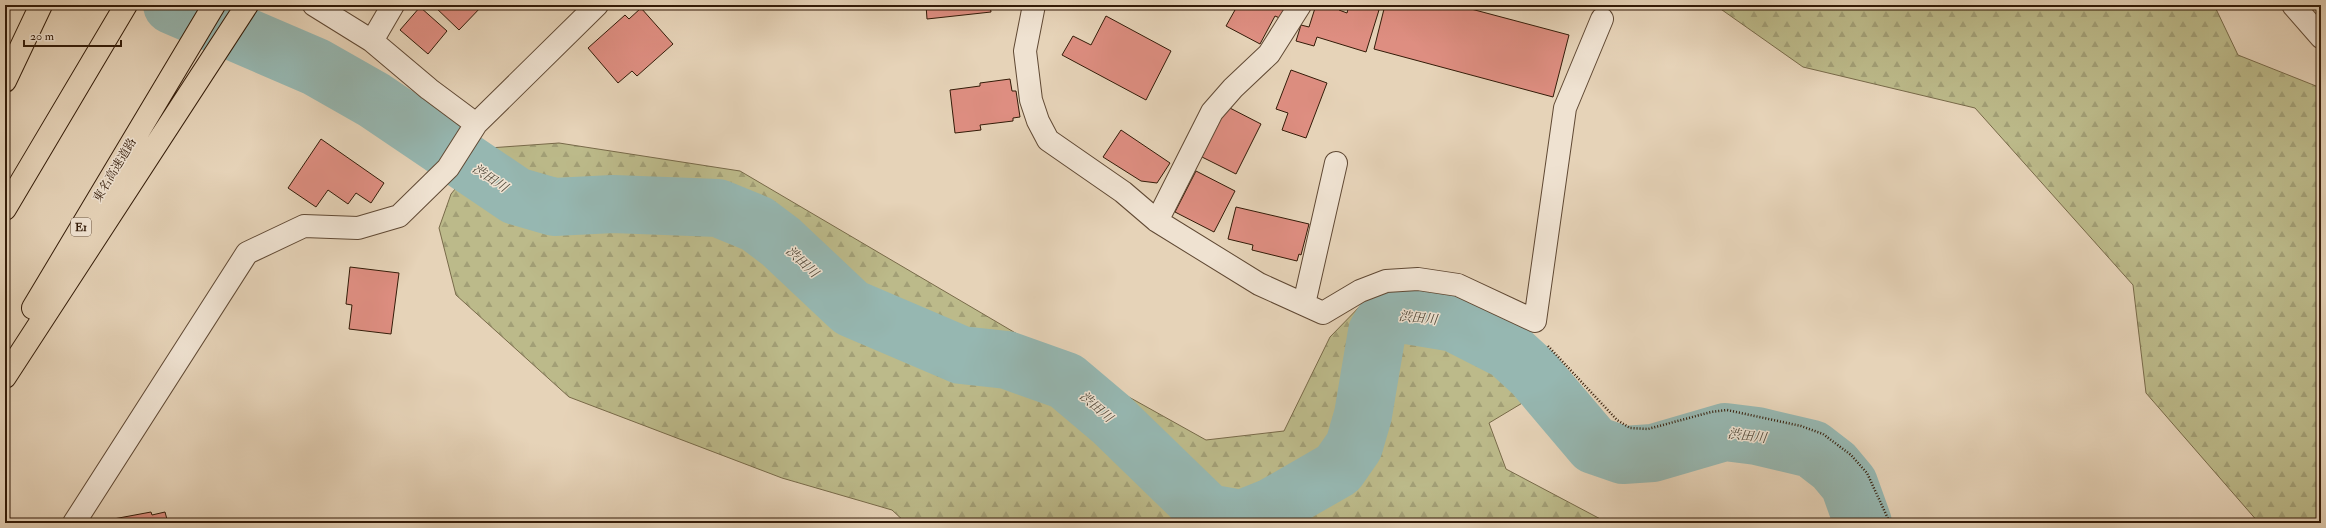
<svg xmlns="http://www.w3.org/2000/svg" width="2326" height="528" font-family="'IM FELL Double Pica','Noto Serif JP',serif">
	<style>
		.forest { fill: url(#forest-firs); stroke: #786a49 }
		.lines { fill: none; stroke-linecap: round; stroke-linejoin: round }
		.river { stroke: #96b7b1; stroke-width: 58 }
		.building { fill: #de8e81; stroke: #331b08 }
		.minor-casing { stroke: #604934; stroke-width: 24 }
		.highway-casing { stroke: #331b08; stroke-width: 24 }
		.path { stroke: #331b08; stroke-width: 2.5; stroke-dasharray: 1 2; stroke-linecap: butt }
		.minor { stroke: #efe2d1; stroke-width: 22 }
		.highway { stroke: #e6d3b8; stroke-width: 22 }
		.labels { text-anchor: middle; dominant-baseline: central; stroke-width: 3; stroke-linejoin: round; paint-order: stroke }
		.shield { fill: #efe2d1; stroke: #6b5744; stroke-width: 1 }
		.shield-label { font-size: 11px; font-weight: bold; fill: #331b08 }
		.street-label { font-size: 12px; fill: #331b08; stroke: #efe2d1 }
		.water-label { font-size: 13px; font-style: italic; fill: #514a3b; stroke: #efe2d1 }
	</style>
	<defs>
		<pattern id="forest-firs" width="22" height="20" patternUnits="userSpaceOnUse"><rect width="22" height="20" fill="#bcba8a"/><path d="M5 1l3.5 6h-7zM16 11l3.5 6h-7z" fill="#a29f76"/></pattern>
	</defs>
	<rect width="100%" height="100%" fill="#e6d3b8"/>
	<filter id="stains"><feTurbulence type="fractalNoise" baseFrequency=".005" numOctaves="4"/><feColorMatrix values="0 0 0 0 .2 0 0 0 0 .09 0 0 0 0 .02 0 0 0 .5 -.17"/></filter>
	<radialGradient id="worn" r=".72"><stop offset=".6" stop-color="#630" stop-opacity="0"/><stop offset="1" stop-color="#630" stop-opacity=".3"/></radialGradient>
	<!-- forest -->
	<path class="forest" d="M 1715,5 L 2218,5 L 2216,9 L 2238,55 L 2321,88 L 2321,523 L 2259,523 L 2146,393 L 2133,285 L 1975,108 L 1803,67 Z
		M 559,143 L 740,171 L 1041,348 L 1206,440 L 1284,431 L 1330,337 L 1369,297 L 1421,291 L 1482,311 L 1520,336 L 1524,402 L 1489,423 L 1506,469 L 1608,523 L 906,523 L 892,510 L 782,478 L 569,397 L 456,295 L 439,228 L 451,194 L 489,148 Z"/>
	<g class="lines">
		<!-- river -->
		<path class="river" d="M 172,5 L 316,67 L 374,100 L 516,196 L 554,207 L 613,204 L 718,208 L 757,224 L 781,242 L 851,308 L 961,355 L 1007,360 L 1066,381 L 1111,419 L 1208,513 L 1242,519 L 1272,507 L 1338,469 L 1354,446 L 1363,415 L 1377,332 L 1387,316 L 1406,315 L 1454,323 L 1509,351 L 1533,373 L 1594,445 L 1623,455 L 1653,453 L 1725,432 L 1757,436 L 1812,449 L 1834,466 L 1849,484 L 1863,523"/>
	</g>
	<!-- building -->
	<path class="building" d="M 433,5 L 483,5 L 459,30 Z
		M 926,5 L 990,5 L 991,12 L 927,19 Z
		M 1233,5 L 1286,5 L 1288,6 L 1282,19 L 1275,16 L 1260,44 L 1226,26 L 1235,10 L 1231,8 Z
		M 1316,5 L 1341,5 L 1339,10 L 1347,13 L 1349,5 L 1362,5 L 1379,10 L 1366,52 L 1317,37 L 1314,46 L 1296,41 L 1301,25 L 1309,27 Z
		M 1385,5 L 1456,5 L 1569,35 L 1553,97 L 1374,49 Z
		M 420,7 L 447,31 L 428,54 L 400,30 Z
		M 641,8 L 673,44 L 637,76 L 632,71 L 618,83 L 588,48 L 625,15 L 629,19 Z
		M 1106,16 L 1171,51 L 1146,100 L 1062,55 L 1073,36 L 1091,45 Z
		M 1291,70 L 1327,83 L 1306,138 L 1282,130 L 1288,113 L 1276,109 Z
		M 1010,79 L 1012,91 L 1016,91 L 1020,117 L 1013,118 L 1013,121 L 980,125 L 981,130 L 955,133 L 950,90 L 980,86 L 980,83 Z
		M 1226,106 L 1261,124 L 1236,174 L 1198,155 Z
		M 1121,130 L 1170,163 L 1157,183 L 1141,181 L 1103,157 Z
		M 321,139 L 384,183 L 371,203 L 356,193 L 348,204 L 328,190 L 316,207 L 288,188 Z
		M 1196,171 L 1235,191 L 1214,232 L 1175,212 Z
		M 1236,207 L 1309,224 L 1301,255 L 1299,254 L 1297,261 L 1252,250 L 1253,245 L 1228,239 Z
		M 350,267 L 399,273 L 391,334 L 349,329 L 352,305 L 346,304 Z
		M 151,512 L 152,515 L 165,512 L 168,523 L 109,523 L 108,520 Z
		M 824,519 L 844,523 L 823,523 Z"/>
	<g class="lines">
		<defs>
			<path id="minor" d="M 314,5 L 372,41 L 429,89 L 476,124
				M 1034,5 L 1025,51 L 1031,100 L 1038,121 L 1048,140 L 1123,192 L 1157,221 L 1259,284 L 1323,313 L 1360,291 L 1386,281 L 1418,279 L 1458,285 L 1535,321 L 1565,108 L 1602,19
				M 2293,5 L 2321,37
				M 372,41 L 393,5
				M 1157,221 L 1212,112 L 1233,88 L 1269,54 L 1300,5
				M 1304,304 L 1336,163
				M 74,523 L 247,253 L 304,226 L 358,228 L 399,216 L 448,168 L 476,124 L 597,5"/>
			<path id="highway" d="M 5,81 L 41,5
				M 5,209 L 126,5
				M 33,308 L 214,5
				M 5,377 L 247,5"/>
		</defs>
		<!-- minor casing -->
		<use href="#minor" class="minor-casing"/>
		<!-- highway casing -->
		<use href="#highway" class="highway-casing"/>
		<!-- path -->
		<path class="path" d="M 1548,346 L 1617,420 L 1630,428 L 1648,429 L 1711,412 L 1727,410 L 1801,426 L 1823,434 L 1851,455 L 1867,473 L 1890,523"/>
		<!-- minor -->
		<use href="#minor" class="minor"/>
		<!-- highway -->
		<use href="#highway" class="highway"/>
	</g>
	<g class="labels">
		<!-- shield labels -->
		<rect class="shield" x="71" y="218" width="20" height="18" rx="3"/>
		<g class="shield-label">
			<text x="81" y="227">E1</text>
		</g>
		<!-- street labels -->
		<g class="street-label">
			<text transform="translate(115 170) rotate(-59)">東名高速道路</text>
		</g>
		<!-- water labels -->
		<g class="water-label">
			<text transform="translate(490 178) rotate(34)">渋田川</text>
			<text transform="translate(802 262) rotate(43)">渋田川</text>
			<text transform="translate(1418 318) rotate(6)">渋田川</text>
			<text transform="translate(1096 407) rotate(41)">渋田川</text>
			<text transform="translate(1747 436) rotate(7)">渋田川</text>
		</g>
	</g>
	<!-- margin -->
	<rect width="2326" height="528" fill="none" stroke="#e6d3b8" stroke-width="20"/>
	<rect x="6" y="6" width="2314" height="516" fill="none" stroke="#331b08" stroke-width="2"/>
	<rect x="10" y="10" width="2306" height="508" fill="none" stroke="#331b08"/>
	<!-- scale -->
	<path d="M24 40v6h97v-6" fill="none" stroke="#331b08" stroke-width="2"/>
	<text x="30" y="40" font-size="12" fill="#331b08" stroke="#efe2d1" stroke-width="3" paint-order="stroke">20 m</text>
	<rect width="100%" height="100%" filter="url(#stains)"/>
	<rect width="100%" height="100%" fill="url(#worn)"/>
</svg>
